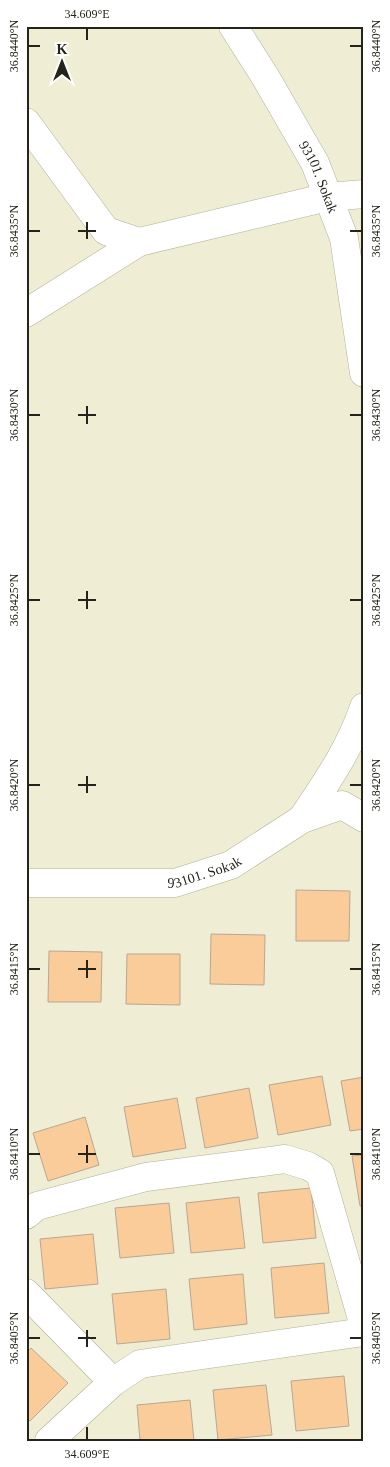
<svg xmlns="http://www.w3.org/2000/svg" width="390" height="1467" font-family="Georgia,serif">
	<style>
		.building { fill: #facc9a; stroke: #b7a795 }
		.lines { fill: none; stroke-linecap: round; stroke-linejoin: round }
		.minor-casing { stroke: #b3b099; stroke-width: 29 }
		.minor { stroke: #fff; stroke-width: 28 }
		.ticks { fill: none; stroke: #25241b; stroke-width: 2 }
		.labels { text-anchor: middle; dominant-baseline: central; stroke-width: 4.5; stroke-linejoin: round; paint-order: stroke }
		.street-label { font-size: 14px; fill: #25241b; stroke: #fff }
		.neatline { fill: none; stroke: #25241b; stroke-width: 2 }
		.ticks-label { font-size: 12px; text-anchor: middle; fill: #25241b }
	</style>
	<rect width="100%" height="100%" fill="#f0edd5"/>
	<!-- building -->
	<path class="building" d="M 296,890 L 350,891 L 349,941 L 296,941 Z
		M 211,934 L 265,935 L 264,985 L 210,984 Z
		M 49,951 L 102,952 L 101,1002 L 48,1002 Z
		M 127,954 L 180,954 L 180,1005 L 126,1004 Z
		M 322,1076 L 331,1125 L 278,1135 L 269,1085 Z
		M 364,1077 L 364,1129 L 350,1131 L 341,1081 Z
		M 249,1088 L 258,1138 L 205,1148 L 196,1098 Z
		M 177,1098 L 186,1148 L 133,1157 L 124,1107 Z
		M 85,1117 L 99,1165 L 48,1181 L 33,1133 Z
		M 364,1155 L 364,1206 L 360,1206 L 352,1156 Z
		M 311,1188 L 316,1238 L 263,1243 L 258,1193 Z
		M 239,1197 L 245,1248 L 191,1253 L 186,1203 Z
		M 169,1203 L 174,1253 L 120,1258 L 115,1208 Z
		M 93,1234 L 98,1284 L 45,1289 L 40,1239 Z
		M 324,1263 L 329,1313 L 275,1318 L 271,1268 Z
		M 243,1274 L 247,1324 L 194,1330 L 189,1279 Z
		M 166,1289 L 170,1339 L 117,1344 L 112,1294 Z
		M 31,1348 L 68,1383 L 30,1421 L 26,1418 L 26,1353 Z
		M 344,1376 L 349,1426 L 296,1431 L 291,1381 Z
		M 266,1385 L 272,1435 L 218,1440 L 213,1390 Z
		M 190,1400 L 194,1441 L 140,1441 L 137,1405 Z"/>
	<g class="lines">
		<defs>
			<g id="minor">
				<path id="s1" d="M 233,26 L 266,78 L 315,163 L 344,238 L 364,373"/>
				<path d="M 26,122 L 106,231 L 139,242"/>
				<path d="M 26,313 L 139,242 L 328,197 L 364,194"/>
				<path d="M 302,819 C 326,783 350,749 364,707"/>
				<path id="s2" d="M 26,883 L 175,883 L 231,865 L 302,819 L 342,805 L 364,818"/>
				<path d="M 26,1215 L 37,1206 L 146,1177 L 285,1159 L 308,1166 L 320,1173 L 364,1326"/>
				<path d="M 26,1293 L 113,1382"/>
				<path d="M 49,1441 L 113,1382 L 140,1364 L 364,1332"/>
			</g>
		</defs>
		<!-- minor casing -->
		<use href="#minor" class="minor-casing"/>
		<!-- minor -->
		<use href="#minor" class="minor"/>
	</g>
	<!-- ticks -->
	<path class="ticks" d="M 87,28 L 87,40M 28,46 L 40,46M 350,46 L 362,46M 87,222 L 87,239M 28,231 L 40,231M 78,231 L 96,231M 350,231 L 362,231M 87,406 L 87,424M 28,415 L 40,415M 78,415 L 96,415M 350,415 L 362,415M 87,591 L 87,609M 28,600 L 40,600M 78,600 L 96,600M 350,600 L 362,600M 87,776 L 87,793M 28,785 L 40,785M 78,785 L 96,785M 350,785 L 362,785M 87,960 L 87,978M 28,969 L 40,969M 78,969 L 96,969M 350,969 L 362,969M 87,1145 L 87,1163M 28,1154 L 40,1154M 78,1154 L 96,1154M 350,1154 L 362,1154M 87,1330 L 87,1347M 28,1338 L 40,1338M 78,1338 L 96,1338M 350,1338 L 362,1338M 87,1427 L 87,1440"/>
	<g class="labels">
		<!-- street labels -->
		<g class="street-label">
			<text stroke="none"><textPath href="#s1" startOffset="174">93101. Sokak</textPath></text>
			<text stroke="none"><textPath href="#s2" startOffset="180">93101. Sokak</textPath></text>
		</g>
	</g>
	<!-- border -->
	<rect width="390" height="1467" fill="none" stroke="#ffffff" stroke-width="55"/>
	<!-- north arrow -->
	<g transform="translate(62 62)" stroke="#ffffff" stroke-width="4" paint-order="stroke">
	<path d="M0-4L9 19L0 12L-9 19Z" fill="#25241b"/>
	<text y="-8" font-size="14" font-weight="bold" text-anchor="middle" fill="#25241b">K</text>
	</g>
	<rect x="28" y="28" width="334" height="1412" class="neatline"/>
	<g class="ticks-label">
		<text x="87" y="18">34.609°E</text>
		<text transform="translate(14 46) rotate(-90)" y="4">36.8440°N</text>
		<text transform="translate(376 46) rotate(-90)" y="4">36.8440°N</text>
		<text transform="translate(14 231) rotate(-90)" y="4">36.8435°N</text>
		<text transform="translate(376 231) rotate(-90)" y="4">36.8435°N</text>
		<text transform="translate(14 415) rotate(-90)" y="4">36.8430°N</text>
		<text transform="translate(376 415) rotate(-90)" y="4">36.8430°N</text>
		<text transform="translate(14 600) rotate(-90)" y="4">36.8425°N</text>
		<text transform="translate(376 600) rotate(-90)" y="4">36.8425°N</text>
		<text transform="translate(14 785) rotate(-90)" y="4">36.8420°N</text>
		<text transform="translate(376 785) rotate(-90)" y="4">36.8420°N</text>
		<text transform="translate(14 969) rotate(-90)" y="4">36.8415°N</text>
		<text transform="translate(376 969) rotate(-90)" y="4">36.8415°N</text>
		<text transform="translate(14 1154) rotate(-90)" y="4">36.8410°N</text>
		<text transform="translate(376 1154) rotate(-90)" y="4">36.8410°N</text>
		<text transform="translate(14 1338) rotate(-90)" y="4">36.8405°N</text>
		<text transform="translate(376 1338) rotate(-90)" y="4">36.8405°N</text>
		<text x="87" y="1458">34.609°E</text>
	</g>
</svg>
